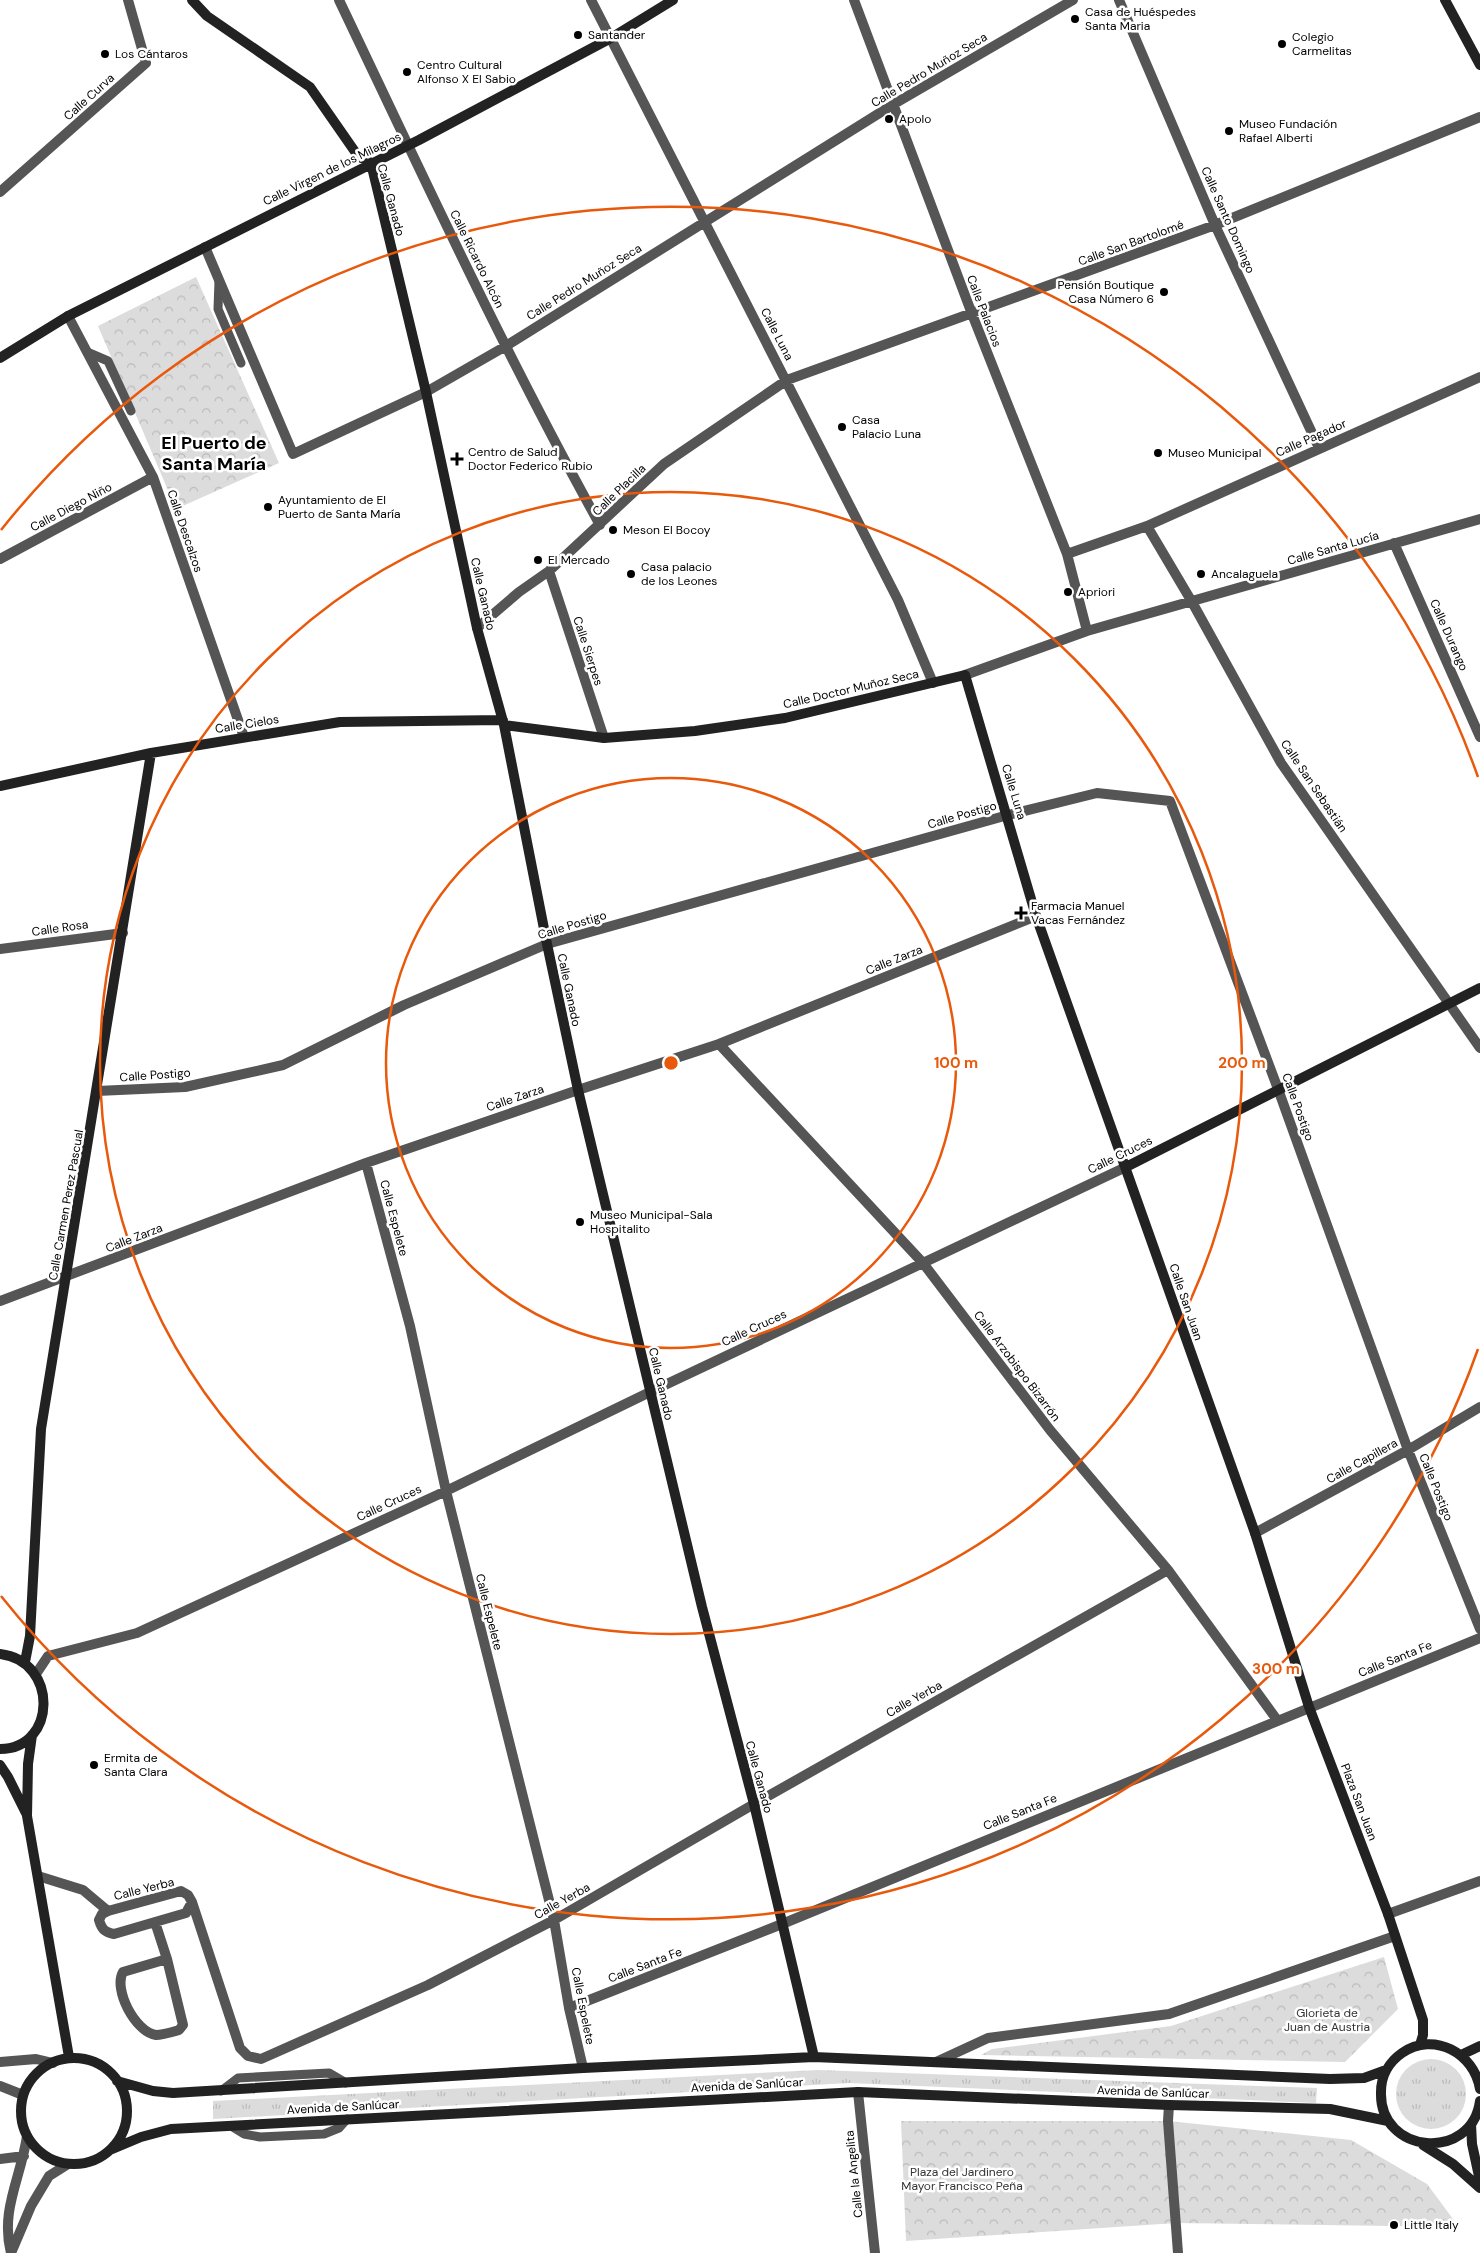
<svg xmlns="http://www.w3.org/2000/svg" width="1480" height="2253" font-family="'DM Sans',sans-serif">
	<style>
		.grass { fill: url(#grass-tufts) }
		.forest { fill: url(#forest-crowns) }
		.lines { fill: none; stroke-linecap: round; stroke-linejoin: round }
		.lane { stroke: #555; stroke-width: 9 }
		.street { stroke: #555; stroke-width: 10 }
		.secondary { stroke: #222; stroke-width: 10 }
		.ring { fill: none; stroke: #e8590c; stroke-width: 2.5 }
		.poi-dot { fill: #000; stroke: #fff; stroke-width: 2 }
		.labels { text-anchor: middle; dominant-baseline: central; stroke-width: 5; stroke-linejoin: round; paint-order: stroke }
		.poi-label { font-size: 12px; fill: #000; stroke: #fff; text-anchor: start }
		.street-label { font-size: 12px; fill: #000; stroke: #fff }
		.park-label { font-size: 12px; fill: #333; stroke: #fff }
		.district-label { font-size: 18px; font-weight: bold; fill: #000; stroke: #fff }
		.centre { fill: #e8590c; stroke: #fff; stroke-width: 2.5 }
		.ring-label { font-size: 15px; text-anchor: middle; font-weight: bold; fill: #e8590c; stroke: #fff; stroke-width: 5; stroke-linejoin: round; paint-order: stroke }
	</style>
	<defs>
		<pattern id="grass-tufts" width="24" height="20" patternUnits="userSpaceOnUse" patternTransform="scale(1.25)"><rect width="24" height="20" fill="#dcdcdc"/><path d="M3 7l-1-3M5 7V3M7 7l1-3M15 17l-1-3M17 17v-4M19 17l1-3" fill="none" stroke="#bbb"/></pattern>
		<pattern id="forest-crowns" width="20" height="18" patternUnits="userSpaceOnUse" patternTransform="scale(1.25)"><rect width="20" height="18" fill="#dcdcdc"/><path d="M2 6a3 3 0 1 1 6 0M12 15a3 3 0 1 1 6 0" fill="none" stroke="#bbb"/></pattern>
	</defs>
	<rect width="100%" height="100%" fill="#fff"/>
	<!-- grass -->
	<path class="grass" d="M1396 2094a35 35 0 1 1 70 0a35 35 0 1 1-70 0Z
		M 818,2070 L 1317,2088 L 1316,2103 L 849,2083 L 213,2119 L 213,2101 Z"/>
	<!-- forest -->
	<path class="forest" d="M 196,277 L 279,463 L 176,509 L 98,326 Z
		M 1384,1957 L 1398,2009 L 1345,2062 L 981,2055 L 992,2049 L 1171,2026 Z
		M 901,2121 L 1168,2121 L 1351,2140 L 1427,2184 L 1459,2227 L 1176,2223 L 906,2241 Z"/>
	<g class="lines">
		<!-- lane -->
		<path class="lane" d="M 219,281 L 218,309 L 241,363
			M 87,352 L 108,361 L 131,411
			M 221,2091 L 238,2078 L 329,2073 L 346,2083
			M 231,2126 L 244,2134 L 260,2137 L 324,2134 L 339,2128 L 347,2119"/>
		<!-- street -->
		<path class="street" d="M 339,0 C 423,176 505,354 600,525
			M 591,0 L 898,600 L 933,683
			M 854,0 L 972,314 L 1067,554 L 1087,631
			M 1119,0 L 1215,225 L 1319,448
			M 0,192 L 146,63 L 128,0
			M 205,247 L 293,454 L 426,392 L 506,346 L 894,104 L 1073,0
			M 68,316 L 153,477 L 244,737
			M 1147,526 L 1192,602 L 1281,763 L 1480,1048
			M 1394,543 L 1480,737
			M 1067,554 L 1147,526 L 1480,377
			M 0,559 L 153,477
			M 549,571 L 604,738
			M 477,628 L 519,592 L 549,571 L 664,464 L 787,380 L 1215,225 L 1480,117
			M 965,675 L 1087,631 L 1480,519
			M 0,949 L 123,933
			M 719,1044 L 923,1263 L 1050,1430 L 1168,1570 L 1277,1720
			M 97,1091 L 185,1087 L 283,1065 L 404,1005 L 547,944 L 1008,815 L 1097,793 L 1170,801 L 1278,1089 L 1408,1450 L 1480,1629
			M 366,1163 L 410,1326 L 446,1491 L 554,1920 L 569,2008 L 583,2068
			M 0,1301 L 366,1163 L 578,1090 L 719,1044 L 1036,916
			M 1255,1533 L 1408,1450 L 1480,1407
			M 36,1674 L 48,1656 L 137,1633 L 446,1491 L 650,1392 L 1126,1167
			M 38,1876 L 83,1890 L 108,1911 L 181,1891 L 188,1895 L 192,1902 L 240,2048 L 248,2056 L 261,2059 L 428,1985 L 554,1920 L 754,1804 L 1168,1570
			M 108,1911 L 102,1914 L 99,1920 C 102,1930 105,1932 114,1934 L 186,1913 L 192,1902
			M 1388,1914 L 1480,1881
			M 155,1922 L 167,1959 L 183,2025 L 179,2030 C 172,2032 162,2035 156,2035 C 135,2032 113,1989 123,1972 L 167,1959
			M 569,2008 L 782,1924 L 1480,1638
			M 0,2062 L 36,2059 L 53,2063
			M 936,2062 L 988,2038 L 1169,2014 L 1395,1936
			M 0,2086 L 23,2095
			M 858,2092 L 875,2253
			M 1169,2105 L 1168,2121 L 1178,2253
			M 0,2159 L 24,2156
			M 11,2253 C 0,2210 21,2178 27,2136
			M 11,2253 L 31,2206 L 49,2176 L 68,2164"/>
		<!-- secondary -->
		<path class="secondary" d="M 192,0 L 207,16 L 310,87 L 358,156 L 371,163 L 426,392 L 477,628 L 504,725 L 547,944 L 578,1090 L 702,1607 L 754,1804 L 814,2057
			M 1445,0 L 1480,65
			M 0,358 L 68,316 L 419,140 L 611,38 L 673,0
			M 504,725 L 604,738 L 695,731 L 785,718 L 965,675 L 1036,916 L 1255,1533 L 1309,1707 L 1388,1914 L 1423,2020 L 1423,2035 L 1420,2045
			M 0,786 L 151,753 L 340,722 L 503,720
			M 1126,1167 L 1480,988
			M 0,1654 C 59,1661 57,1749 0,1749
			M 25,1662 L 30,1636 L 41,1429 L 151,753
			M 32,1735 L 28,1764 L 27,1816 L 69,2057
			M 0,1765 L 8,1777 L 26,1813
			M 1461,2055 L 1480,2046
			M21 2111a53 53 0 1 1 106 0a53 53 0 1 1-106 0Z
			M 117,2081 L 153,2091 L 173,2093 L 583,2068 L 814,2057 L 1330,2079 L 1364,2078 L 1386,2070
			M 1480,2089 C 1474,2053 1434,2031 1402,2053 C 1389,2062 1381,2076 1381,2092 C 1379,2155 1472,2162 1480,2101
			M 1471,2124 L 1472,2144 L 1480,2181
			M 1423,2145 L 1453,2164 L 1480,2188
			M 110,2150 L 141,2137 L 171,2129 L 858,2092 L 1169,2105 L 1330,2109 L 1388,2121"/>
	</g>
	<!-- distance rings -->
	<g class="ring">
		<circle cx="671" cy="1063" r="285"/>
		<circle cx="671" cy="1063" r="571"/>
		<path d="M1478 1349A856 856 0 0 1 1 1596M1 530A856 856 0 0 1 1478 777"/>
	</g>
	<!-- markers -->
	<g class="poi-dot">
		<circle cx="1075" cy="19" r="5"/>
		<circle cx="578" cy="35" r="5"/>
		<circle cx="1282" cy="44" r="5"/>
		<circle cx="105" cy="54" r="5"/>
		<circle cx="407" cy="72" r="5"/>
		<circle cx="889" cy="119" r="5"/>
		<circle cx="1229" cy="131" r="5"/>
		<circle cx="1164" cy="292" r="5"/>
		<circle cx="842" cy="427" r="5"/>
		<circle cx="1158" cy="453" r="5"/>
		<path d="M454.5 451.5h5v5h5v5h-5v5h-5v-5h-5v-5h5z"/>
		<circle cx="268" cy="507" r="5"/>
		<circle cx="613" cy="530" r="5"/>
		<circle cx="538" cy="560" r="5"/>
		<circle cx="631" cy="574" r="5"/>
		<circle cx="1201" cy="574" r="5"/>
		<circle cx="1068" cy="592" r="5"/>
		<path d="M1018.5 905.5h5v5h5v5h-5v5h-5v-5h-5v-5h5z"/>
		<circle cx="580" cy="1222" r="5"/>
		<circle cx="94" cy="1765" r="5"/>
		<circle cx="1394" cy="2225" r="5"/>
	</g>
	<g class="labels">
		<!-- poi labels -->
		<g class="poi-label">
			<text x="1085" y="12">Casa de Huéspedes<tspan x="1085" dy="14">Santa Maria</tspan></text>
			<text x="588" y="35">Santander</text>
			<text x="1292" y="37">Colegio<tspan x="1292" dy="14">Carmelitas</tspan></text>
			<text x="115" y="54">Los Cántaros</text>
			<text x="417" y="65">Centro Cultural<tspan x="417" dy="14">Alfonso X El Sabio</tspan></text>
			<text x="899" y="119">Apolo</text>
			<text x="1239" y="124">Museo Fundación<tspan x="1239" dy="14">Rafael Alberti</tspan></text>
			<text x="1154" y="285" text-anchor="end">Pensión Boutique<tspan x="1154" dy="14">Casa Número 6</tspan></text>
			<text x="852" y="420">Casa<tspan x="852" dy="14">Palacio Luna</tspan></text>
			<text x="468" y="452">Centro de Salud<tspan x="468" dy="14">Doctor Federico Rubio</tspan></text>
			<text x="1168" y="453">Museo Municipal</text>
			<text x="278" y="500">Ayuntamiento de El<tspan x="278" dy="14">Puerto de Santa María</tspan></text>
			<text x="623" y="530">Meson El Bocoy</text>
			<text x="548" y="560">El Mercado</text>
			<text x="641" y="567">Casa palacio<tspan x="641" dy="14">de los Leones</tspan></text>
			<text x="1211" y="574">Ancalaguela</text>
			<text x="1078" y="592">Apriori</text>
			<text x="1031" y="906">Farmacia Manuel<tspan x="1031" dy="14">Vacas Fernández</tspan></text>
			<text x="590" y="1215">Museo Municipal-Sala<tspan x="590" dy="14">Hospitalito</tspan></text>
			<text x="104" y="1758">Ermita de<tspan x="104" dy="14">Santa Clara</tspan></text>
			<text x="1404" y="2225">Little Italy</text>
		</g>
		<!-- street labels -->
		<g class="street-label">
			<text transform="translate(929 70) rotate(-31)">Calle Pedro Muñoz Seca</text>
			<text transform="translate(89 97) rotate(-42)">Calle Curva</text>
			<text transform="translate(332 169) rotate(-26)">Calle Virgen de los Milagros</text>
			<text transform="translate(391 200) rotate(75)">Calle Ganado</text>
			<text transform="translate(1228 220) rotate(66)">Calle Santo Domingo</text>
			<text transform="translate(1131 243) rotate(-20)">Calle San Bartolomé</text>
			<text transform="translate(477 259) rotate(64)">Calle Ricardo Alcón</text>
			<text transform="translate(584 282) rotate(-32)">Calle Pedro Muñoz Seca</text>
			<text transform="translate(984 311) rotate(69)">Calle Palacios</text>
			<text transform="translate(777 334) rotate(63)">Calle Luna</text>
			<text transform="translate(1311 438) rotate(-24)">Calle Pagador</text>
			<text transform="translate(619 490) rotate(-44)">Calle Placilla</text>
			<text transform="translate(71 507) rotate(-28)">Calle Diego Niño</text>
			<text transform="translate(185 531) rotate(71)">Calle Descalzos</text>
			<text transform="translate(1333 548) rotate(-16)">Calle Santa Lucía</text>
			<text transform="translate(483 594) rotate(77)">Calle Ganado</text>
			<text transform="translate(1449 635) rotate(66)">Calle Durango</text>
			<text transform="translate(588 651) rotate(72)">Calle Sierpes</text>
			<text transform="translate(851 689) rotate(-13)">Calle Doctor Muñoz Seca</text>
			<text transform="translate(247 724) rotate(-9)">Calle Cielos</text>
			<text transform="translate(1314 786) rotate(56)">Calle San Sebastián</text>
			<text transform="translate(1014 792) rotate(73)">Calle Luna</text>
			<text transform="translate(962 815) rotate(-16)">Calle Postigo</text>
			<text transform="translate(572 925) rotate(-17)">Calle Postigo</text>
			<text transform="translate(60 928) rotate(-8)">Calle Rosa</text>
			<text transform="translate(894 960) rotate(-22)">Calle Zarza</text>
			<text transform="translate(569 990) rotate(78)">Calle Ganado</text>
			<text transform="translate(155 1075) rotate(-4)">Calle Postigo</text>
			<text transform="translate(515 1098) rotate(-19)">Calle Zarza</text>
			<text transform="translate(1298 1107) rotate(70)">Calle Postigo</text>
			<text transform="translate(1120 1155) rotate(-26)">Calle Cruces</text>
			<text transform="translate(66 1205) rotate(-80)">Calle Carmen Perez Pascual</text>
			<text transform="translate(394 1218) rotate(75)">Calle Espelete</text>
			<text transform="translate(134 1238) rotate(-21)">Calle Zarza</text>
			<text transform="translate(1186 1302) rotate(71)">Calle San Juan</text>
			<text transform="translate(754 1328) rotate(-25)">Calle Cruces</text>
			<text transform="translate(1017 1366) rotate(53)">Calle Arzobispo Bizarrón</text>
			<text transform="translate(661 1384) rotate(77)">Calle Ganado</text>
			<text transform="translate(1362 1461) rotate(-29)">Calle Capillera</text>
			<text transform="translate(1436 1487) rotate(68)">Calle Postigo</text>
			<text transform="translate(389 1503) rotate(-25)">Calle Cruces</text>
			<text transform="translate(489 1612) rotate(76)">Calle Espelete</text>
			<text transform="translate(1395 1659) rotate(-22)">Calle Santa Fe</text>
			<text transform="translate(914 1699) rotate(-29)">Calle Yerba</text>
			<text transform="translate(759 1777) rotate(75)">Calle Ganado</text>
			<text transform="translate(1359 1802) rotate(69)">Plaza San Juan</text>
			<text transform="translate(1020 1812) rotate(-22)">Calle Santa Fe</text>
			<text transform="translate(144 1889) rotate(-14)">Calle Yerba</text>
			<text transform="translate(562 1901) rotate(-29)">Calle Yerba</text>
			<text transform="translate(645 1965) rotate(-21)">Calle Santa Fe</text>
			<text transform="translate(583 2006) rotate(79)">Calle Espelete</text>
			<text transform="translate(747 2085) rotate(-3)">Avenida de Sanlúcar</text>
			<text transform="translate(1153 2092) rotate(2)">Avenida de Sanlúcar</text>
			<text transform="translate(343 2107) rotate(-3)">Avenida de Sanlúcar</text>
			<text transform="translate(854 2174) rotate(-96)">Calle la Angelita</text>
		</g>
		<!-- park labels -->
		<g class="park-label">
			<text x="1327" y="2013">Glorieta de<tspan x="1327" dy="14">Juan de Austria</tspan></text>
			<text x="962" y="2172">Plaza del Jardinero<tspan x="962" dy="14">Mayor Francisco Peña</tspan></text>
		</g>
		<!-- district labels -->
		<g class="district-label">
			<text x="214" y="443">El Puerto de<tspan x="214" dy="21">Santa María</tspan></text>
		</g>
	</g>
	<circle cx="671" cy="1063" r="8" class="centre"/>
	<g class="ring-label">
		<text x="956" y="1068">100 m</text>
		<text x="1242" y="1068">200 m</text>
		<text x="1276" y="1674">300 m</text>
	</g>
</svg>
